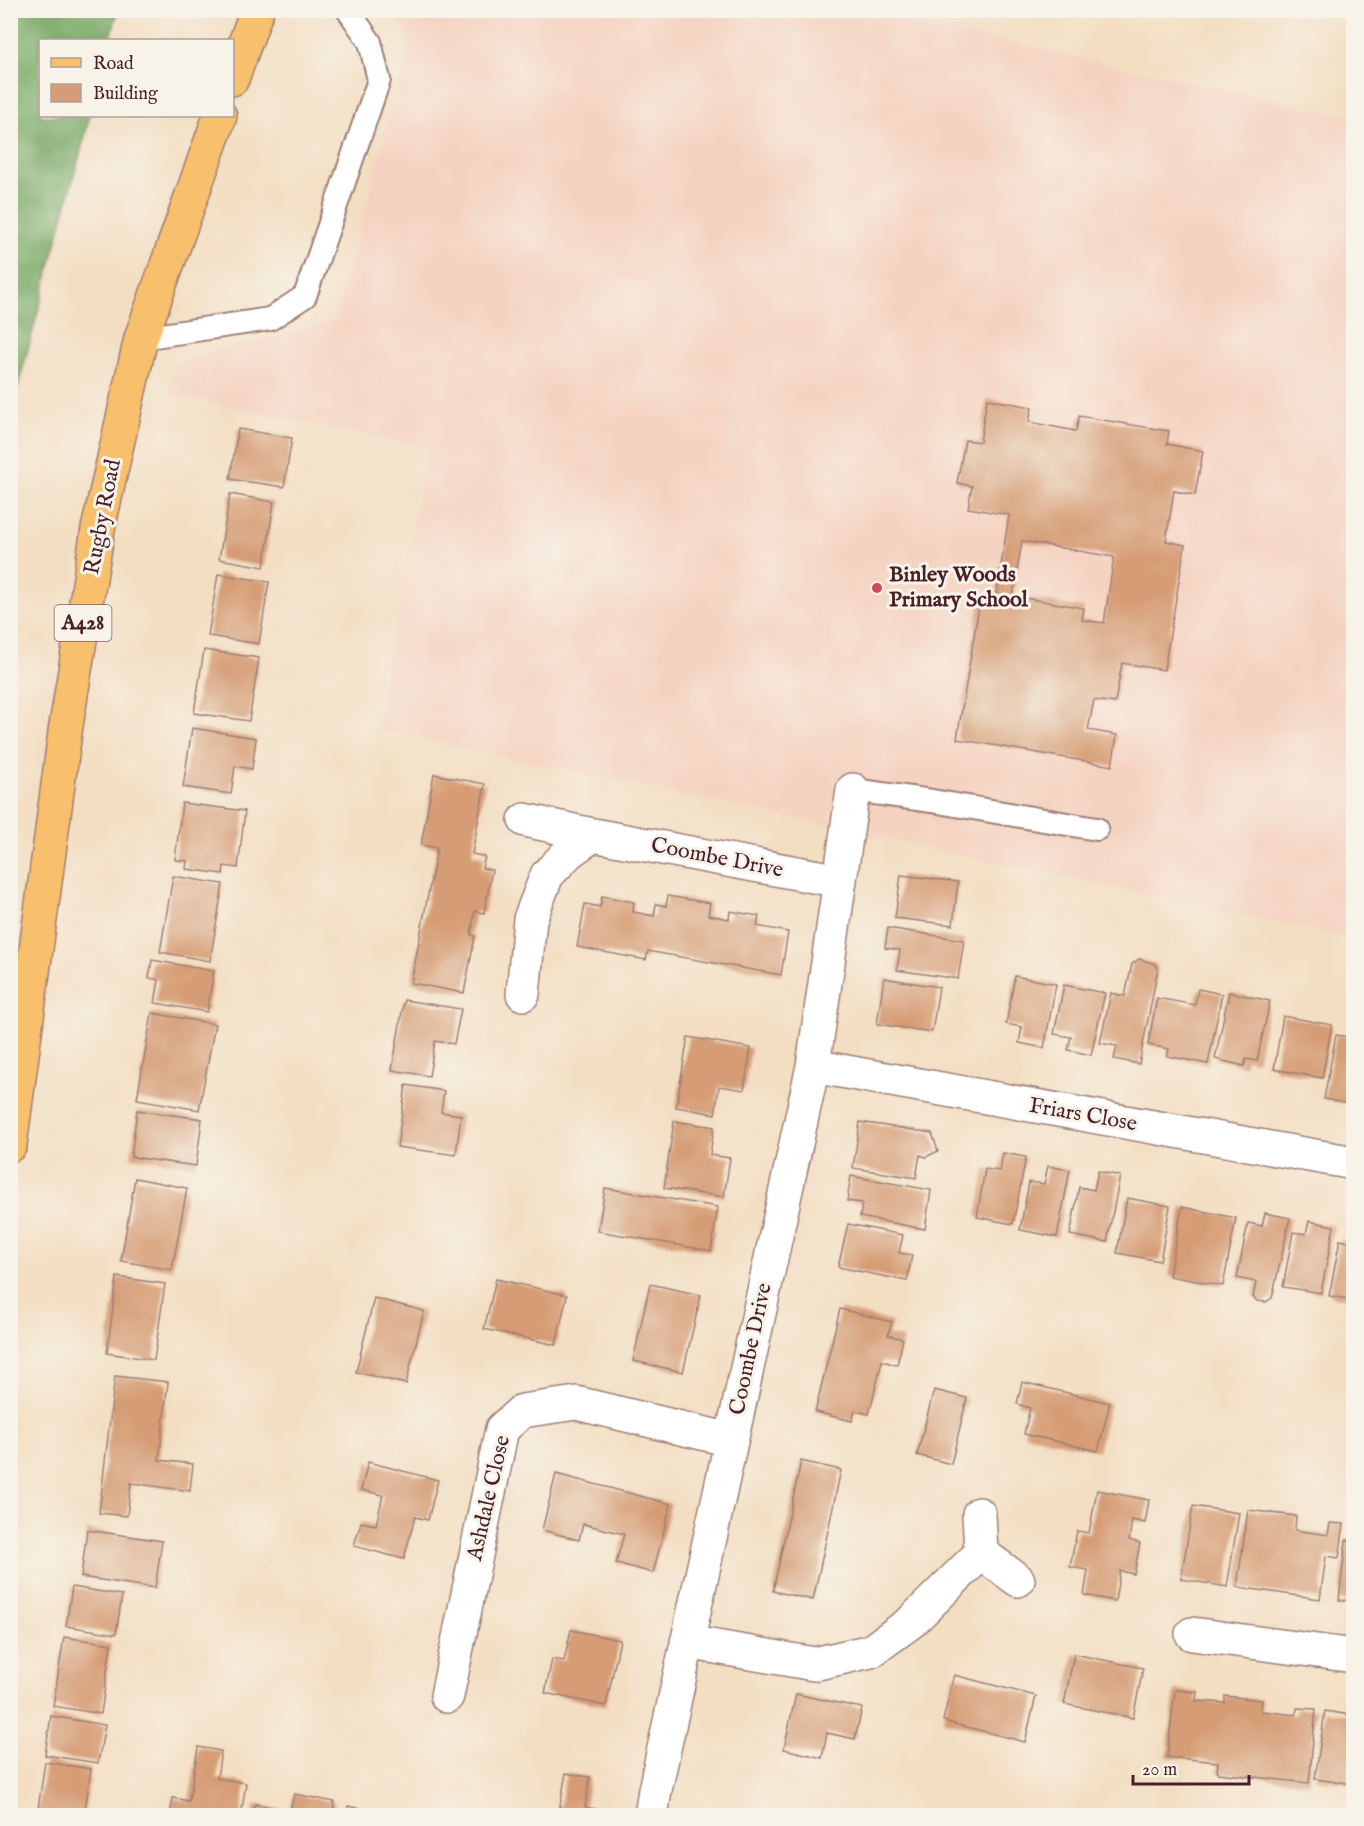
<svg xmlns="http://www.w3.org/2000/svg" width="1364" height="1826" font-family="'IM FELL English',serif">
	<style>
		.built { fill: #f5d3c1 }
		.forest { fill: #76a863; stroke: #606447; stroke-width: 1.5 }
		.building { fill: #d59c75; fill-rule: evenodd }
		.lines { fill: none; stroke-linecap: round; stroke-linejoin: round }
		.lane-casing { stroke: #9e7e76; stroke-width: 26 }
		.street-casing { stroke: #9e7e76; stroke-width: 36 }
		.primary-casing { stroke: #9e7e76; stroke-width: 36 }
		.lane { stroke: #fff; stroke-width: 22 }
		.street { stroke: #fff; stroke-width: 33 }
		.primary { stroke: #f8bf6c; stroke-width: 33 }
		.poi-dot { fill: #d1495b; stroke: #f7f3e8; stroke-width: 2 }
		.labels { text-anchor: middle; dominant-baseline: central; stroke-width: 6; stroke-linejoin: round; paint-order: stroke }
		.shield { fill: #f7f3e8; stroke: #7e5f64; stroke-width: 1.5 }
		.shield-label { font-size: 21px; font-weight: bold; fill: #4a1f2b }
		.street-label { font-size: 22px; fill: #4a1f2b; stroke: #f7f3e8 }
		.poi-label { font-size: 22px; font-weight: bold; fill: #4a1f2b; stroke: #f7f3e8; text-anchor: start }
	</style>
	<rect width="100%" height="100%" fill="#f7f3e8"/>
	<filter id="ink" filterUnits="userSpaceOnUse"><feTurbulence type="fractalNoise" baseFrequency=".0167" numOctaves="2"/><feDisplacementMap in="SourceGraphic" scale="12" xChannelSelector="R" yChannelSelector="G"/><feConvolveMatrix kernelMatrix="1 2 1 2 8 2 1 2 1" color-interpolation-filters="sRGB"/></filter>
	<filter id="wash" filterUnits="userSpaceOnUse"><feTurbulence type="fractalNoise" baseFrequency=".008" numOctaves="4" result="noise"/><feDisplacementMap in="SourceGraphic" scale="24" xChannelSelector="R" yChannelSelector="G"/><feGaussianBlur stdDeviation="1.35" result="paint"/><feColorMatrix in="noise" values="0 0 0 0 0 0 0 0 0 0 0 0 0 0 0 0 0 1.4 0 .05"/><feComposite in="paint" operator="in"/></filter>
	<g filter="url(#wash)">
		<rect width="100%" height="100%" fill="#f3dec2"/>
		<!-- built -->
		<path class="built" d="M 391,11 L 864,11 L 1353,117 L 1353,939 L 375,729 L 428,448 L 170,394 L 173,363 L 335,320 L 410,41 Z"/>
		<!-- forest -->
		<path class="forest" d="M 11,10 L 118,11 L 110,40 L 40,40 L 40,116 L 90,116 L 11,413 Z"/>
		<g id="blocks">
			<!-- building -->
			<path class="building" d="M 987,399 L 1032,407 L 1029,422 L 1076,431 L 1079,416 L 1169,431 L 1167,444 L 1203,451 L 1195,495 L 1174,491 L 1166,541 L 1185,545 L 1164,670 L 1122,663 L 1115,703 L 1094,700 L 1088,730 L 1117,735 L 1112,766 L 957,739 L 980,600 L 995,603 L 1009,515 L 968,508 L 972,486 L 957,483 L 965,440 L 980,442 ZM 1022,541 L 1114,557 L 1104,623 L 1082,620 L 1084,608 L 1013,596 Z
				M 238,429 L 292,438 L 284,487 L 230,479 Z
				M 230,494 L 274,502 L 264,567 L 219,559 Z
				M 218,574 L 269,582 L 259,644 L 208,636 Z
				M 204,650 L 259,658 L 249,721 L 194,713 Z
				M 192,728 L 256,738 L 252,769 L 235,766 L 231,794 L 183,787 Z
				M 434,774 L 485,784 L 472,854 L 485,857 L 482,868 L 492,870 L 484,913 L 475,911 L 471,935 L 475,936 L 464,993 L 411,983 L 437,848 L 421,845 Z
				M 182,803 L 245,811 L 238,868 L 224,866 L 223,874 L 186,869 L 187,861 L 175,860 Z
				M 901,875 L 958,882 L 953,925 L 895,918 Z
				M 173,876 L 223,884 L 210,961 L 160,952 Z
				M 602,896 L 634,902 L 633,912 L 654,916 L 656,904 L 666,906 L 668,896 L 710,903 L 708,915 L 729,919 L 730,911 L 759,916 L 757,926 L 788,932 L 781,975 L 648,951 L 646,960 L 577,947 L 585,904 L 600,907 Z
				M 888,928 L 964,940 L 958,979 L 897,970 L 900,950 L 885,948 Z
				M 1139,959 L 1156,964 L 1158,969 L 1139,1064 L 1114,1059 L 1117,1046 L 1100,1043 L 1111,993 L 1125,996 L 1132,964 Z
				M 152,960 L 214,971 L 207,1012 L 155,1003 L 159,980 L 149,978 Z
				M 1015,976 L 1056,984 L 1044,1048 L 1019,1043 L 1022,1027 L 1006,1024 Z
				M 884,978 L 939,987 L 932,1032 L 877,1024 Z
				M 1064,985 L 1105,993 L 1091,1055 L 1068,1050 L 1071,1037 L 1054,1034 Z
				M 1198,989 L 1222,994 L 1208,1064 L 1167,1056 L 1169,1049 L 1148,1045 L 1157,998 L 1195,1005 Z
				M 1229,992 L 1270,1001 L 1257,1061 L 1246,1059 L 1244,1066 L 1215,1059 Z
				M 404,1000 L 461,1009 L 454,1044 L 435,1041 L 429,1076 L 392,1070 Z
				M 152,1013 L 215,1024 L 199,1110 L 137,1099 Z
				M 1283,1016 L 1332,1025 L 1322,1078 L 1274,1069 Z
				M 1336,1035 L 1354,1038 L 1354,1105 L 1324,1099 Z
				M 688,1037 L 751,1048 L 744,1090 L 719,1086 L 715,1114 L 676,1107 Z
				M 406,1085 L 444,1091 L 441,1112 L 461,1115 L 456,1155 L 397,1147 Z
				M 137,1110 L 202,1119 L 196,1166 L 131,1157 Z
				M 674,1121 L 714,1127 L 710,1155 L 730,1158 L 724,1197 L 664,1188 Z
				M 860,1122 L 932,1133 L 938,1151 L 926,1157 L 920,1155 L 916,1178 L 853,1168 Z
				M 1003,1153 L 1026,1157 L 1013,1224 L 977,1217 L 985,1169 L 1000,1171 Z
				M 1048,1166 L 1070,1170 L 1057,1237 L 1020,1230 L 1029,1182 L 1044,1184 Z
				M 1098,1171 L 1120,1176 L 1107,1242 L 1070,1235 L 1079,1187 L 1094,1190 Z
				M 851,1176 L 931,1190 L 925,1229 L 860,1217 L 862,1203 L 847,1201 Z
				M 135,1178 L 187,1188 L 172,1270 L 121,1261 Z
				M 605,1188 L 718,1207 L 711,1251 L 598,1231 Z
				M 1127,1198 L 1170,1206 L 1160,1261 L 1117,1253 Z
				M 1182,1207 L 1236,1218 L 1223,1286 L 1169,1276 Z
				M 1265,1213 L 1290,1218 L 1272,1298 L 1266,1302 L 1257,1301 L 1253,1297 L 1256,1282 L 1237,1278 L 1248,1223 L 1262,1226 Z
				M 1309,1221 L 1334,1226 L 1321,1293 L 1283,1287 L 1293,1232 L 1306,1234 Z
				M 848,1224 L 903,1235 L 899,1253 L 912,1255 L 907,1281 L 838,1267 Z
				M 1340,1240 L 1354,1243 L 1354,1300 L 1329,1296 Z
				M 117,1277 L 165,1284 L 154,1360 L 107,1353 Z
				M 496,1279 L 567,1295 L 556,1345 L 484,1329 Z
				M 650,1284 L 701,1295 L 683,1372 L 633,1361 Z
				M 374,1298 L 424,1311 L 406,1384 L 356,1372 Z
				M 840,1309 L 892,1322 L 888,1335 L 903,1339 L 897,1365 L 882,1361 L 869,1414 L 855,1411 L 852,1421 L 815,1412 Z
				M 115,1376 L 168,1382 L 159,1460 L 193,1464 L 190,1491 L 131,1483 L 127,1516 L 99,1513 Z
				M 1022,1382 L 1110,1403 L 1098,1451 L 1024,1434 L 1030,1408 L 1017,1404 Z
				M 934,1390 L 967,1398 L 951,1464 L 917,1455 Z
				M 801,1461 L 841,1470 L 813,1600 L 773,1591 Z
				M 368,1462 L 438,1480 L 428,1520 L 415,1517 L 404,1559 L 354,1546 L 361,1522 L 376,1525 L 383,1495 L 361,1490 Z
				M 556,1474 L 671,1504 L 653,1573 L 616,1563 L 624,1534 L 583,1524 L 579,1540 L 542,1530 Z
				M 1097,1490 L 1149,1500 L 1145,1523 L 1132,1520 L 1129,1540 L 1140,1543 L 1134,1574 L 1120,1571 L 1115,1601 L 1084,1595 L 1088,1570 L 1070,1567 L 1077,1531 L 1089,1533 Z
				M 1193,1506 L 1239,1513 L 1227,1587 L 1181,1579 Z
				M 1248,1510 L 1296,1516 L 1295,1530 L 1328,1535 L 1330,1523 L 1344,1524 L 1339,1558 L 1326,1556 L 1320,1599 L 1237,1587 Z
				M 87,1530 L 162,1541 L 155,1588 L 81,1577 Z
				M 1346,1540 L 1354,1540 L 1354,1601 L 1339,1600 Z
				M 72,1587 L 122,1595 L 116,1634 L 66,1626 Z
				M 571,1630 L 620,1640 L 606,1706 L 545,1693 L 552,1659 L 564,1661 Z
				M 64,1637 L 111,1644 L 101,1714 L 53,1706 Z
				M 1074,1654 L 1143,1668 L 1133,1718 L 1064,1704 Z
				M 954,1675 L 1036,1696 L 1025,1742 L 943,1721 Z
				M 1175,1690 L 1197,1692 L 1196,1701 L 1225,1703 L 1225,1696 L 1262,1700 L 1261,1711 L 1296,1715 L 1297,1708 L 1316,1709 L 1309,1783 L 1217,1773 L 1218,1762 L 1167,1757 Z
				M 796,1694 L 862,1708 L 855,1739 L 827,1733 L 822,1758 L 784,1749 Z
				M 1325,1711 L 1350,1715 L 1349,1725 L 1354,1725 L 1354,1784 L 1315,1779 Z
				M 51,1716 L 105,1725 L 98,1763 L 45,1755 Z
				M 198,1747 L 221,1751 L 217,1778 L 246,1783 L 241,1816 L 170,1816 L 173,1798 L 189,1801 Z
				M 45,1762 L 91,1769 L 84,1816 L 37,1816 Z
				M 566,1773 L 590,1777 L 585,1807 L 601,1810 L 600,1816 L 558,1816 Z
				M 294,1794 L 335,1802 L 332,1816 L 252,1816 L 255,1804 L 290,1811 Z
				M 348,1806 L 389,1815 L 388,1816 L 346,1816 Z"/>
		</g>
	</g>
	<g filter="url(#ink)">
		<use href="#blocks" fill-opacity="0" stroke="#9e7e76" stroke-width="1.5"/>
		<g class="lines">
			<defs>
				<path id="lane" d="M 141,338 L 270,319 L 305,296 L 379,80 L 370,42 L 348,10
					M 853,790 L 932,801 L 1097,829"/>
				<path id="street" d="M 525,820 L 593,835 L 840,881
					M 523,994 L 530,919 L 547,875 L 569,852 L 593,835
					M 813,1066 L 1354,1163
					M 979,1514 L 981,1553 L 1018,1580
					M 1192,1634 L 1354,1656
					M 687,1642 L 814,1664 L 871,1651 L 911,1622 L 981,1553
					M 447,1696 L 502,1429 L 522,1411 L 576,1403 L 731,1440
					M 651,1816 L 655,1790 L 813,1066 L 853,790"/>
				<path id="primary" d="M 232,79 L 257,10
					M 10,1145 L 65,732 L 98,529 L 141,338 L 220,116"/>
			</defs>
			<!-- lane casing -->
			<use href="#lane" class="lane-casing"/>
			<!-- street casing -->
			<use href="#street" class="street-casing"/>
			<!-- primary casing -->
			<use href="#primary" class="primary-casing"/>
			<!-- lane -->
			<use href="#lane" class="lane"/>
			<!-- street -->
			<use href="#street" class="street"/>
			<!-- primary -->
			<use href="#primary" class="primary"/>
		</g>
	</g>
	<!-- markers -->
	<circle class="poi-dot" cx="877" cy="588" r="6"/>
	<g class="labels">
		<!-- shield labels -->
		<rect class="shield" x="54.5" y="605" width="57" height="36" rx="4.5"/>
		<g class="shield-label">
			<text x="83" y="623">A428</text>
		</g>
		<!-- street labels -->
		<g class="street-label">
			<text transform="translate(103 517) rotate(-79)">Rugby Road</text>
			<text transform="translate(717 858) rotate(11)">Coombe Drive</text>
			<text transform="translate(1083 1115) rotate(10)">Friars Close</text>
			<text transform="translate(751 1349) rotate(-78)">Coombe Drive</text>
			<text transform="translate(489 1498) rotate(-77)">Ashdale Close</text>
		</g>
		<!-- poi labels -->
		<g class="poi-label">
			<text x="889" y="575">Binley Woods<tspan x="889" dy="25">Primary School</tspan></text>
		</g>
	</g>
	<!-- margin -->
	<rect width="1364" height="1826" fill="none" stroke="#f7f3e8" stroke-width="36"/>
	<!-- legend -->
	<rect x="39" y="39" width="195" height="78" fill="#f7f3e8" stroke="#b29e9c" stroke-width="1.5"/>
	<rect x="51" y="58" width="30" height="9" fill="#f8bf6c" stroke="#b29e9c" stroke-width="1.5"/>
	<text x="93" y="69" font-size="18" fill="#4a1f2b">Road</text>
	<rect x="51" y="84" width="30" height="18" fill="#d59c75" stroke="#b29e9c" stroke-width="1.5"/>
	<text x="93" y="99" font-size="18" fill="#4a1f2b">Building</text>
	<!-- scale -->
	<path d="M1133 1775v9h116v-9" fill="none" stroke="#4a1f2b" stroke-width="3"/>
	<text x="1142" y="1775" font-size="18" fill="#4a1f2b" stroke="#f7f3e8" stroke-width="4.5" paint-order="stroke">20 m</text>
</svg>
